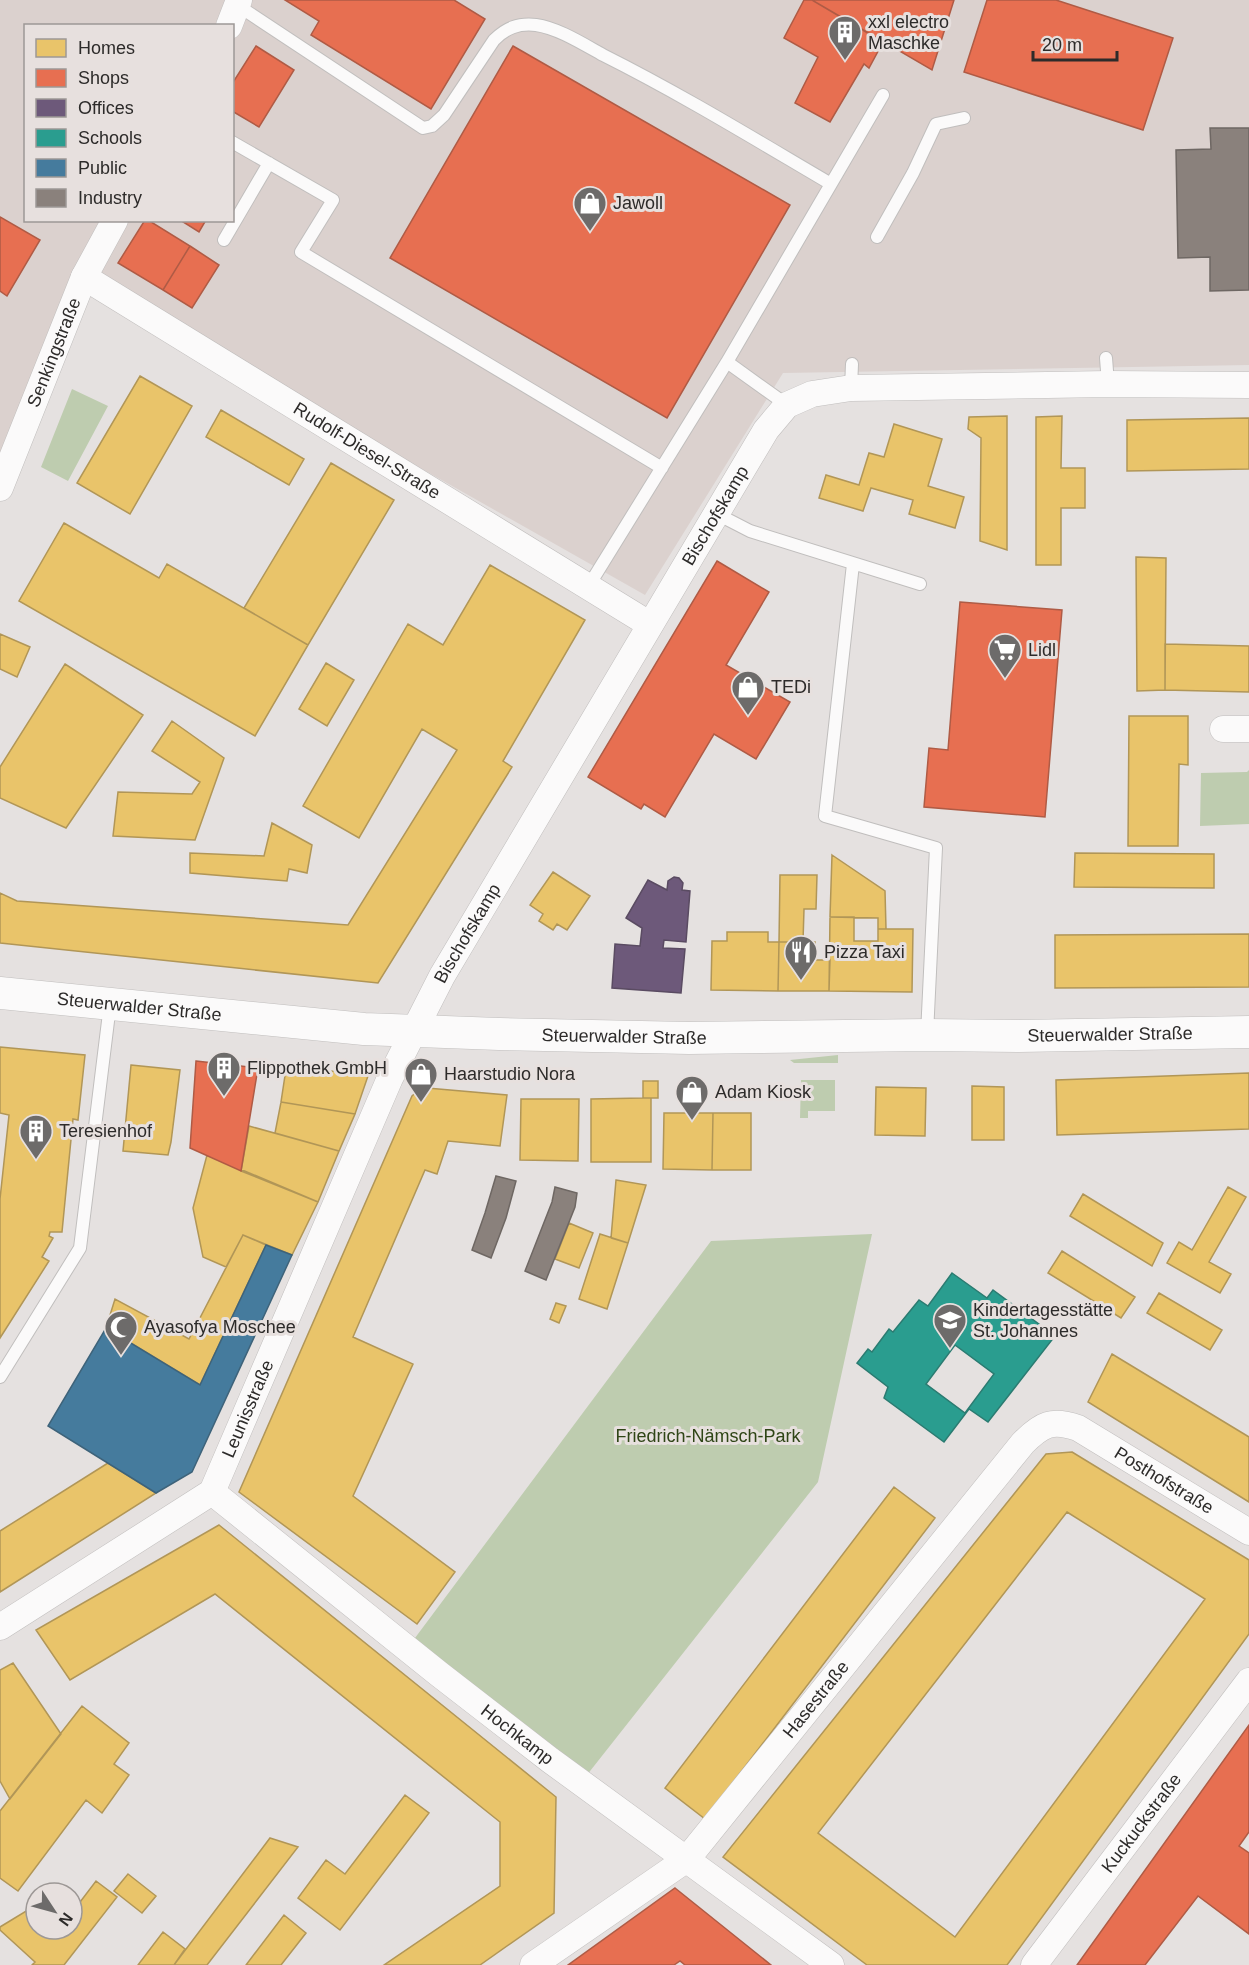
<svg xmlns="http://www.w3.org/2000/svg" width="1249" height="1965" font-family="Helvetica,sans-serif">
	<style>
		.built { fill: #dbd1ce; fill-rule: evenodd }
		.green { fill: #beccaf }
		.homes { fill: #e9c46a; stroke: #b19657; stroke-width: 1.5; fill-rule: evenodd }
		.shops { fill: #e76f51; stroke: #af5b45; stroke-width: 1.5 }
		.offices { fill: #6d597a; stroke: #5a4b62; stroke-width: 1.5 }
		.schools { fill: #2a9d8f; stroke: #2b7b71; stroke-width: 1.5; fill-rule: evenodd }
		.public { fill: #457b9d; stroke: #3e637a; stroke-width: 1.5 }
		.industry { fill: #8a817c; stroke: #6e6763; stroke-width: 1.5 }
		.lines { fill: none; stroke-linecap: round; stroke-linejoin: round }
		.service-casing { stroke: #c0bebd; stroke-width: 14 }
		.minor-casing { stroke: #c0bebd; stroke-width: 27 }
		.tertiary-casing { stroke: #c0bebd; stroke-width: 33 }
		.service { stroke: #fbfafa; stroke-width: 12 }
		.minor { stroke: #fbfafa; stroke-width: 26 }
		.tertiary { stroke: #fbfafa; stroke-width: 32 }
		.labels { text-anchor: middle; dominant-baseline: central; stroke-width: 6; stroke-linejoin: round; paint-order: stroke }
		.poi-label { font-size: 18px; fill: #2d2b2a; stroke: #e7e0de; text-anchor: start }
		.street-label { font-size: 18px; fill: #2d2b2a; stroke: #e7e0de }
		.park-label { font-size: 18px; fill: #2f4516; stroke: #e7e0de }
	</style>
	<rect width="100%" height="100%" fill="#e5e1e0"/>
	<!-- built -->
	<path class="built" d="M 0,0 L 1249,0 L 1249,365 L 783,373 L 645,595 L 86,279 L 0,477 ZM 26,26 L 232,26 L 232,220 L 26,220 Z"/>
	<!-- green -->
	<path class="green" d="M 72,389 L 108,406 L 68,481 L 41,467 Z
		M 1249,770 L 1249,824 L 1200,826 L 1201,773 L 1247,772 Z
		M 838,1055 L 838,1063 L 794,1063 L 790,1060 Z
		M 801,1080 L 835,1080 L 835,1111 L 808,1111 L 808,1118 L 800,1118 Z
		M 872,1234 L 818,1482 L 583,1780 L 412,1642 L 711,1241 Z"/>
	<!-- homes -->
	<path class="homes" d="M 140,376 L 192,406 L 130,514 L 77,483 Z
		M 221,410 L 304,459 L 289,485 L 206,437 Z
		M 1007,416 L 1007,550 L 980,541 L 981,438 L 968,429 L 969,417 Z
		M 1062,416 L 1061,468 L 1085,468 L 1085,508 L 1061,508 L 1061,565 L 1036,565 L 1036,417 Z
		M 1249,418 L 1249,469 L 1127,471 L 1127,420 Z
		M 894,424 L 942,439 L 928,486 L 964,497 L 955,528 L 909,514 L 913,500 L 871,488 L 863,511 L 819,498 L 826,475 L 859,485 L 869,453 L 884,457 Z
		M 331,463 L 394,500 L 308,645 L 244,608 Z
		M 64,523 L 159,578 L 167,564 L 308,645 L 255,736 L 19,601 Z
		M 1136,557 L 1166,558 L 1165,690 L 1137,691 Z
		M 490,565 L 585,620 L 503,761 L 512,767 L 378,983 L 0,943 L 0,893 L 17,901 L 348,925 L 457,750 L 422,729 L 359,838 L 303,806 L 408,624 L 443,645 Z
		M 0,634 L 30,647 L 17,677 L 0,669 Z
		M 1165,644 L 1249,646 L 1249,692 L 1165,690 Z
		M 326,663 L 354,680 L 327,726 L 299,709 Z
		M 65,664 L 143,715 L 66,828 L 0,798 L 0,767 Z
		M 1129,716 L 1188,716 L 1188,765 L 1179,764 L 1178,846 L 1128,846 Z
		M 172,721 L 224,758 L 195,840 L 113,836 L 118,792 L 192,794 L 200,782 L 152,751 Z
		M 272,823 L 312,845 L 307,873 L 289,869 L 287,881 L 190,873 L 190,853 L 264,856 Z
		M 1075,853 L 1214,854 L 1214,888 L 1074,887 Z
		M 832,855 L 885,891 L 886,929 L 878,929 L 878,918 L 830,917 Z
		M 553,872 L 590,896 L 567,930 L 557,924 L 553,930 L 539,921 L 543,914 L 530,905 Z
		M 780,875 L 817,875 L 816,909 L 804,909 L 803,942 L 779,942 Z
		M 830,917 L 854,917 L 854,941 L 878,941 L 878,929 L 913,929 L 912,992 L 829,991 Z
		M 727,932 L 768,932 L 768,942 L 779,942 L 778,991 L 711,990 L 712,941 L 727,941 Z
		M 1249,934 L 1249,987 L 1055,988 L 1055,935 Z
		M 779,942 L 815,942 L 815,960 L 830,960 L 829,991 L 778,991 Z
		M 0,1047 L 85,1055 L 78,1120 L 73,1119 L 62,1232 L 50,1232 L 49,1236 L 53,1238 L 42,1257 L 49,1261 L 0,1338 L 0,1199 L 9,1115 L 0,1113 Z
		M 131,1065 L 180,1070 L 171,1142 L 168,1155 L 123,1151 Z
		M 286,1069 L 369,1073 L 355,1114 L 281,1102 Z
		M 1249,1073 L 1249,1129 L 1057,1135 L 1056,1080 Z
		M 643,1081 L 658,1081 L 658,1098 L 643,1098 Z
		M 972,1086 L 1004,1087 L 1004,1140 L 972,1140 Z
		M 876,1087 L 926,1088 L 925,1136 L 875,1135 Z
		M 427,1088 L 507,1095 L 500,1146 L 448,1141 L 437,1174 L 425,1170 L 353,1337 L 413,1364 L 353,1496 L 455,1572 L 417,1624 L 239,1492 L 412,1096 L 418,1091 Z
		M 643,1098 L 651,1098 L 651,1162 L 591,1162 L 591,1099 Z
		M 521,1099 L 579,1099 L 578,1161 L 520,1160 Z
		M 281,1102 L 355,1114 L 339,1151 L 275,1133 Z
		M 664,1113 L 713,1113 L 712,1170 L 663,1169 Z
		M 713,1113 L 751,1113 L 751,1170 L 712,1170 Z
		M 249,1126 L 339,1151 L 318,1202 L 241,1171 Z
		M 207,1155 L 318,1202 L 292,1255 L 243,1235 L 226,1267 L 203,1257 L 193,1208 Z
		M 616,1180 L 646,1185 L 628,1243 L 611,1238 Z
		M 1228,1187 L 1246,1197 L 1209,1262 L 1231,1274 L 1220,1293 L 1167,1263 L 1179,1242 L 1192,1250 Z
		M 1083,1194 L 1163,1243 L 1152,1266 L 1070,1216 Z
		M 569,1223 L 593,1233 L 579,1268 L 555,1259 Z
		M 600,1234 L 628,1243 L 607,1309 L 579,1299 Z
		M 243,1235 L 266,1245 L 200,1385 L 106,1328 L 115,1299 L 189,1339 Z
		M 1062,1251 L 1135,1297 L 1121,1318 L 1048,1273 Z
		M 1159,1293 L 1222,1330 L 1210,1350 L 1147,1313 Z
		M 556,1303 L 566,1306 L 559,1323 L 550,1319 Z
		M 1112,1354 L 1249,1437 L 1249,1502 L 1088,1402 Z
		M 1072,1452 L 1249,1560 L 1249,1634 L 1007,1965 L 867,1965 L 723,1857 L 1046,1454 ZM 1067,1512 L 1205,1599 L 955,1937 L 818,1833 Z
		M 108,1463 L 156,1493 L 0,1592 L 0,1531 Z
		M 894,1487 L 935,1518 L 705,1819 L 665,1788 Z
		M 219,1525 L 556,1797 L 554,1913 L 480,1965 L 384,1965 L 500,1886 L 500,1822 L 215,1594 L 70,1680 L 36,1630 Z
		M 13,1663 L 61,1734 L 10,1799 L 0,1781 L 0,1670 Z
		M 82,1706 L 129,1743 L 114,1764 L 129,1775 L 102,1813 L 86,1800 L 18,1891 L 0,1878 L 0,1811 Z
		M 405,1795 L 429,1813 L 340,1930 L 298,1898 L 326,1860 L 345,1874 Z
		M 270,1838 L 298,1847 L 207,1965 L 174,1965 Z
		M 128,1874 L 156,1896 L 142,1913 L 114,1891 Z
		M 96,1881 L 117,1897 L 64,1965 L 32,1965 L 35,1962 L 0,1930 L 0,1927 L 36,1905 L 36,1929 L 72,1929 L 72,1909 L 74,1910 Z
		M 284,1915 L 306,1933 L 281,1965 L 246,1965 Z
		M 163,1932 L 185,1949 L 174,1965 L 138,1965 Z"/>
	<!-- shops -->
	<path class="shops" d="M 285,0 L 454,0 L 485,19 L 431,109 L 311,35 L 319,21 Z
		M 804,0 L 812,0 L 883,42 L 869,68 L 864,64 L 830,122 L 795,103 L 818,57 L 784,38 Z
		M 812,0 L 954,0 L 932,70 Z
		M 987,0 L 1056,0 L 1173,38 L 1143,130 L 964,72 Z
		M 256,46 L 294,70 L 259,127 L 232,111 L 232,84 Z
		M 513,46 L 790,205 L 667,418 L 390,258 Z
		M 0,217 L 40,240 L 7,296 L 0,291 Z
		M 145,220 L 148,220 L 190,246 L 163,290 L 118,263 Z
		M 180,220 L 206,220 L 199,232 Z
		M 190,246 L 219,265 L 192,308 L 163,290 Z
		M 717,561 L 769,592 L 726,665 L 790,702 L 756,759 L 714,734 L 665,817 L 644,804 L 641,809 L 588,777 Z
		M 960,602 L 1062,610 L 1045,817 L 924,807 L 929,748 L 948,750 Z
		M 196,1061 L 258,1068 L 241,1171 L 190,1148 Z
		M 1249,1725 L 1249,1832 L 1239,1846 L 1249,1853 L 1249,1934 L 1198,1896 L 1145,1965 L 1077,1965 Z
		M 675,1888 L 771,1965 L 685,1965 L 680,1961 L 674,1965 L 568,1965 Z"/>
	<!-- offices -->
	<path class="offices" d="M 674,877 L 679,878 L 683,883 L 682,890 L 690,891 L 686,942 L 664,940 L 663,948 L 685,949 L 681,993 L 612,988 L 615,944 L 640,946 L 642,928 L 626,918 L 648,880 L 667,890 L 668,881 Z"/>
	<!-- schools -->
	<path class="schools" d="M 952,1273 L 987,1298 L 993,1290 L 1055,1336 L 988,1422 L 969,1409 L 944,1442 L 884,1398 L 888,1387 L 857,1363 L 868,1349 L 872,1352 L 889,1329 L 893,1332 L 919,1300 L 928,1306 ZM 955,1345 L 994,1374 L 965,1413 L 926,1384 Z"/>
	<!-- public -->
	<path class="public" d="M 266,1245 L 292,1255 L 192,1472 L 156,1493 L 48,1426 L 106,1328 L 200,1385 Z"/>
	<!-- industry -->
	<path class="industry" d="M 1210,128 L 1249,128 L 1249,290 L 1210,291 L 1210,257 L 1178,258 L 1176,150 L 1211,149 Z
		M 496,1176 L 516,1181 L 506,1218 L 491,1258 L 472,1250 L 485,1213 Z
		M 555,1187 L 577,1193 L 575,1207 L 546,1280 L 525,1271 L 552,1202 Z"/>
	<g class="lines">
		<defs>
			<path id="service" d="M 237,5 L 423,128 L 432,126 L 444,115 L 494,40 C 506,28 518,23 536,25 C 558,28 583,44 603,55 C 681,94 756,140 831,184
				M 232,142 L 333,200 L 301,252 L 662,468
				M 877,237 L 913,173 L 936,124 L 964,118
				M 224,240 L 269,163
				M 1106,358 L 1108,384
				M 727,362 L 883,95
				M 851,388 L 852,364
				M 717,514 L 750,531 L 920,584
				M 853,564 L 825,816 L 936,848 L 927,1034
				M 588,587 L 727,362 L 787,405
				M 0,1377 L 80,1248 L 110,1005"/>
			<g id="minor">
				<path d="M 229,26 L 239,0"/>
				<path id="s1" d="M 84,277 L 649,624"/>
				<path id="s2" d="M 0,488 L 84,277 L 115,220"/>
				<path d="M 1223,729 L 1249,729"/>
				<path id="s3" d="M 212,1492 L 439,1674 L 550,1760 L 831,1965"/>
				<path id="s4" d="M 0,1627 L 212,1492 L 390,1078 L 442,976 L 766,430 L 787,405 L 812,394 L 851,388 L 1108,384 L 1249,385"/>
				<path id="s5" d="M 533,1965 L 687,1859 L 1023,1443 C 1042,1424 1052,1419 1078,1428 L 1249,1532"/>
				<path id="s6" d="M 1034,1965 L 1249,1681"/>
			</g>
			<g id="tertiary">
				<path id="s7" d="M 0,993 L 364,1029 L 499,1034 L 689,1038 L 927,1035 L 1019,1036 L 1249,1032"/>
			</g>
		</defs>
		<!-- service casing -->
		<use href="#service" class="service-casing"/>
		<!-- minor casing -->
		<use href="#minor" class="minor-casing"/>
		<!-- tertiary casing -->
		<use href="#tertiary" class="tertiary-casing"/>
		<!-- service -->
		<use href="#service" class="service"/>
		<!-- minor -->
		<use href="#minor" class="minor"/>
		<!-- tertiary -->
		<use href="#tertiary" class="tertiary"/>
	</g>
	<!-- icons -->
	<defs>
		<symbol id="building-pin" viewBox="-11 -11 22 30"><path d="M0 17L-7.5 6A9.5 9.5 0 1 1 7.5 6Z" fill="#6d6b6a" stroke="#e7e0de"/><path d="M-4-6H4V6H1V3H-1V6H-4ZM-2.5-4.3h1.7v1.8h-1.7ZM.8-4.3h1.7v1.8H.8ZM-2.5-1h1.7V.8h-1.7ZM.8-1h1.7V.8H.8Z" fill="#fff"/></symbol>
		<symbol id="shop-pin" viewBox="-11 -11 22 30"><path d="M0 17L-7.5 6A9.5 9.5 0 1 1 7.5 6Z" fill="#6d6b6a" stroke="#e7e0de"/><path d="M-5-2.5h2.3a2.7 3.5 0 0 1 5.4 0H5L5.5 6h-11ZM-1.5-2.5h3a1.5 2.3 0 0 0-3 0Z" fill="#fff"/></symbol>
		<symbol id="supermarket-pin" viewBox="-11 -11 22 30"><path d="M0 17L-7.5 6A9.5 9.5 0 1 1 7.5 6Z" fill="#6d6b6a" stroke="#e7e0de"/><path d="M-6-5.5h2.5l.6 2H6L4.5 2H-2.5L-4.4-4H-6ZM-1.5 3.2a1.3 1.3 0 1 0 .1 0ZM3 3.2a1.3 1.3 0 1 0 .1 0Z" fill="#fff"/></symbol>
		<symbol id="restaurant-pin" viewBox="-11 -11 22 30"><path d="M0 17L-7.5 6A9.5 9.5 0 1 1 7.5 6Z" fill="#6d6b6a" stroke="#e7e0de"/><path d="M-5-6h1v4h1v-4h1v4h1v-4h1v5L-1.5 .5V6h-2V.5L-5-1ZM5-6V6H3V1.5H1.5Q1.5-4 5-6Z" fill="#fff"/></symbol>
		<symbol id="school-pin" viewBox="-11 -11 22 30"><path d="M0 17L-7.5 6A9.5 9.5 0 1 1 7.5 6Z" fill="#6d6b6a" stroke="#e7e0de"/><path d="M0-5L7-2L0 1L-7-2ZM-4 1L0 2.5L4 1V4Q0 6-4 4Z" fill="#fff"/></symbol>
		<symbol id="mosque-pin" viewBox="-11 -11 22 30"><path d="M0 17L-7.5 6A9.5 9.5 0 1 1 7.5 6Z" fill="#6d6b6a" stroke="#e7e0de"/><path d="M3.5-4.9A6 6 0 1 0 3.5 4.9A5 5 0 1 1 3.5-4.9Z" fill="#fff"/></symbol>
	</defs>
	<g fill-rule="evenodd">
		<use href="#building-pin" x="826" y="13" width="38" height="52"/>
		<use href="#shop-pin" x="571" y="184" width="38" height="52"/>
		<use href="#supermarket-pin" x="986" y="631" width="38" height="52"/>
		<use href="#shop-pin" x="729" y="668" width="38" height="52"/>
		<use href="#restaurant-pin" x="782" y="933" width="38" height="52"/>
		<use href="#building-pin" x="205" y="1049" width="38" height="52"/>
		<use href="#shop-pin" x="402" y="1055" width="38" height="52"/>
		<use href="#shop-pin" x="673" y="1073" width="38" height="52"/>
		<use href="#building-pin" x="17" y="1112" width="38" height="52"/>
		<use href="#school-pin" x="931" y="1301" width="38" height="52"/>
		<use href="#mosque-pin" x="102" y="1308" width="38" height="52"/>
	</g>
	<g class="labels">
		<!-- poi labels -->
		<g class="poi-label">
			<text x="868" y="22">xxl electro<tspan x="868" dy="21">Maschke</tspan></text>
			<text x="613" y="203">Jawoll</text>
			<text x="1028" y="650">Lidl</text>
			<text x="771" y="687">TEDi</text>
			<text x="824" y="952">Pizza Taxi</text>
			<text x="247" y="1068">Flippothek GmbH</text>
			<text x="444" y="1074">Haarstudio Nora</text>
			<text x="715" y="1092">Adam Kiosk</text>
			<text x="59" y="1131">Teresienhof</text>
			<text x="973" y="1310">Kindertagesstätte<tspan x="973" dy="21">St. Johannes</tspan></text>
			<text x="144" y="1327">Ayasofya Moschee</text>
		</g>
		<!-- street labels -->
		<g class="street-label">
			<text stroke="none"><textPath href="#s2" startOffset="146">Senkingstraße</textPath></text>
			<text stroke="none"><textPath href="#s1" startOffset="332">Rudolf-Diesel-Straße</textPath></text>
			<text stroke="none"><textPath href="#s4" startOffset="1352">Bischofskamp</textPath></text>
			<text stroke="none"><textPath href="#s4" startOffset="866">Bischofskamp</textPath></text>
			<text stroke="none"><textPath href="#s7" startOffset="140">Steuerwalder Straße</textPath></text>
			<text stroke="none"><textPath href="#s7" startOffset="1112">Steuerwalder Straße</textPath></text>
			<text stroke="none"><textPath href="#s7" startOffset="626">Steuerwalder Straße</textPath></text>
			<text stroke="none"><textPath href="#s4" startOffset="342">Leunisstraße</textPath></text>
			<text stroke="none"><textPath href="#s5" startOffset="884">Posthofstraße</textPath></text>
			<text stroke="none"><textPath href="#s5" startOffset="392">Hasestraße</textPath></text>
			<text stroke="none"><textPath href="#s3" startOffset="390">Hochkamp</textPath></text>
			<text stroke="none"><textPath href="#s6" startOffset="178">Kuckuckstraße</textPath></text>
		</g>
		<!-- park labels -->
		<g class="park-label">
			<text x="708" y="1436">Friedrich-Nämsch-Park</text>
		</g>
	</g>
	<!-- legend -->
	<rect x="24" y="24" width="210" height="198" fill="#e7e0de" stroke="#9d9896" stroke-width="1.5"/>
	<rect x="36" y="39" width="30" height="18" fill="#e9c46a" stroke="#9d9896" stroke-width="1.5"/>
	<text x="78" y="54" font-size="18" fill="#2d2b2a">Homes</text>
	<rect x="36" y="69" width="30" height="18" fill="#e76f51" stroke="#9d9896" stroke-width="1.5"/>
	<text x="78" y="84" font-size="18" fill="#2d2b2a">Shops</text>
	<rect x="36" y="99" width="30" height="18" fill="#6d597a" stroke="#9d9896" stroke-width="1.5"/>
	<text x="78" y="114" font-size="18" fill="#2d2b2a">Offices</text>
	<rect x="36" y="129" width="30" height="18" fill="#2a9d8f" stroke="#9d9896" stroke-width="1.5"/>
	<text x="78" y="144" font-size="18" fill="#2d2b2a">Schools</text>
	<rect x="36" y="159" width="30" height="18" fill="#457b9d" stroke="#9d9896" stroke-width="1.5"/>
	<text x="78" y="174" font-size="18" fill="#2d2b2a">Public</text>
	<rect x="36" y="189" width="30" height="18" fill="#8a817c" stroke="#9d9896" stroke-width="1.5"/>
	<text x="78" y="204" font-size="18" fill="#2d2b2a">Industry</text>
	<!-- north arrow -->
	<g transform="translate(54 1911) rotate(126)"><circle r="28" fill="#e7e0de" stroke="#9d9896" stroke-width="1.5"/>
	<path d="M0-4.5L10 22L0 15L-10 22Z" fill="#6d6b6a"/>
	<text y="-9" font-size="16" font-weight="bold" text-anchor="middle" fill="#2d2b2a">N</text>
	</g>
	<!-- scale -->
	<path d="M1033 51v9h84v-9" fill="none" stroke="#2d2b2a" stroke-width="3"/>
	<text x="1042" y="51" font-size="18" fill="#2d2b2a" stroke="#e7e0de" stroke-width="4.5" paint-order="stroke">20 m</text>
</svg>
